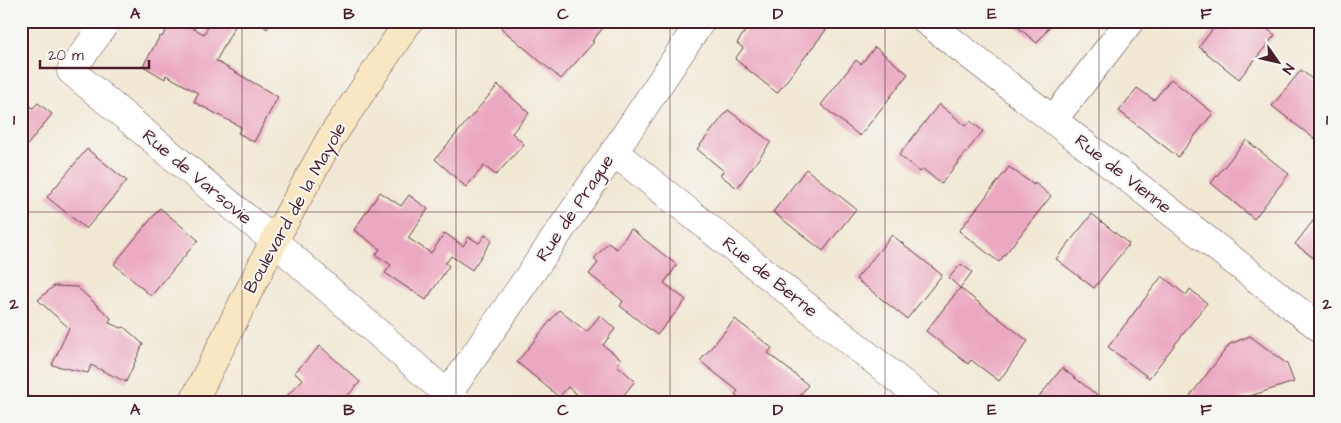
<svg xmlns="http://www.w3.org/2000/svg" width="1341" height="423" font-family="'Architects Daughter',sans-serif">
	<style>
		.building { fill: #eba8c1 }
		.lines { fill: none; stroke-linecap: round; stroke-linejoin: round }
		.minor-casing { stroke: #633d44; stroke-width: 29 }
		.secondary-casing { stroke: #633d44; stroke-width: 29 }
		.minor { stroke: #fff; stroke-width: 28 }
		.secondary { stroke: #f9e7c3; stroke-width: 28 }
		.grid { fill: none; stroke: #4a1f2b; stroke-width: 1; stroke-opacity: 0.55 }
		.labels { text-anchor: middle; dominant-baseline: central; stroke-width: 4; stroke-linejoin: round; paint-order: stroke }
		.street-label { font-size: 18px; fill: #4a1f2b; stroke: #f6f6f2 }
		.neatline { fill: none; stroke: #4a1f2b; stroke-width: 2 }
		.grid-label { font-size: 16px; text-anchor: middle; font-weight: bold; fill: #4a1f2b }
	</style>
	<rect width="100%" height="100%" fill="#f6f6f2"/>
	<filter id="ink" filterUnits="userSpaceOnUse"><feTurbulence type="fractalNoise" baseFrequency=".02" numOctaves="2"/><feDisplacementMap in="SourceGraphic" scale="10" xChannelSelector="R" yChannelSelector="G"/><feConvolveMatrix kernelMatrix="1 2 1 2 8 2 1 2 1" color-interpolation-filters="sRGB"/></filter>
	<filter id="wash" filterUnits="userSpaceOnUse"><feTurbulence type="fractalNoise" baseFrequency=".0096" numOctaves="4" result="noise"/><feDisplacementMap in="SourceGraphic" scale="20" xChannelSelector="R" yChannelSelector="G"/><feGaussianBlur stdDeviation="1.12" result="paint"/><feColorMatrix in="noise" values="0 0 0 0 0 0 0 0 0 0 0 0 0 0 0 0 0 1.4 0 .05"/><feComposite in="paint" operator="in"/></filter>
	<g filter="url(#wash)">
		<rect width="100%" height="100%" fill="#f1e8d4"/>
		<g id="blocks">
			<!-- building -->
			<path class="building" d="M 172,21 L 179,21 L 204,34 L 211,21 L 229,21 L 235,26 L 216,61 L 278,97 L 254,142 L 238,133 L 241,127 L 194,102 L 198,93 L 166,75 L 165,79 L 143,66 L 160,36 L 162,37 Z
				M 257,21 L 273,21 L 267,29 Z
				M 506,21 L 609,21 L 592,41 L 594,42 L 561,79 L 501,28 Z
				M 752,21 L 824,21 L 829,26 L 777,93 L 735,59 L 743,48 L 737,43 Z
				M 1010,21 L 1054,21 L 1037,43 Z
				M 1211,21 L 1257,21 L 1275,35 L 1239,79 L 1199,47 L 1216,25 Z
				M 875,47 L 908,74 L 860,136 L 821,105 L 856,60 L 861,64 Z
				M 1301,70 L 1316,82 L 1320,76 L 1320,135 L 1316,140 L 1272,106 Z
				M 1171,79 L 1213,113 L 1178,157 L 1119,111 L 1137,88 L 1154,100 Z
				M 498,85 L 529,113 L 512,133 L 524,144 L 496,175 L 484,166 L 466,187 L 435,159 Z
				M 21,99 L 33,108 L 38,103 L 52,114 L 21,153 Z
				M 939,104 L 966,126 L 970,121 L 983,131 L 941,184 L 923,169 L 920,172 L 899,155 Z
				M 728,110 L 771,142 L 737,188 L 720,175 L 724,171 L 697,149 Z
				M 1246,140 L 1289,174 L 1254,219 L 1211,183 Z
				M 87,149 L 127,181 L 86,229 L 47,197 Z
				M 1009,167 L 1034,185 L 1035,183 L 1051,196 L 999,262 L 959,231 Z
				M 806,169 L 856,209 L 823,251 L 773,212 Z
				M 380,192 L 401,206 L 409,195 L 428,209 L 408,238 L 431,253 L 445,233 L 463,246 L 469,237 L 479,243 L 485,235 L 492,240 L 472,270 L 451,256 L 446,263 L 449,266 L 426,300 L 385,273 L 391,265 L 376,255 L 380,249 L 354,230 Z
				M 160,208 L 198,240 L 151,296 L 114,264 Z
				M 1320,212 L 1320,257 L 1318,255 L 1315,259 L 1295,244 Z
				M 1092,214 L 1129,244 L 1094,288 L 1056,259 Z
				M 631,229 L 677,265 L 664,283 L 686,300 L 657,335 L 620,306 L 623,301 L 589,274 L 598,263 L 594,259 L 608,243 L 617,249 Z
				M 892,235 L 942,275 L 907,319 L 856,279 Z
				M 961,264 L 972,272 L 960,288 L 949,278 Z
				M 1162,276 L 1186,295 L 1190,289 L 1207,303 L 1149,378 L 1108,347 Z
				M 54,286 L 77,287 L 111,318 L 109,323 L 121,328 L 124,327 L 143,344 L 126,382 L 91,365 L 88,373 L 52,365 L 69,328 L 38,300 Z
				M 960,288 L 1028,341 L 999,381 L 971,360 L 968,364 L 926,331 Z
				M 559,310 L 587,332 L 600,315 L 615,329 L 603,345 L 621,359 L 617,365 L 635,381 L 618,402 L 587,402 L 568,387 L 559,397 L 517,362 Z
				M 735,319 L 772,348 L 768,353 L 808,385 L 795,402 L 745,402 L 735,394 L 738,391 L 700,361 Z
				M 1250,336 L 1287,364 L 1294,382 L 1231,402 L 1197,402 L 1190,396 L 1230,344 Z
				M 320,346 L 360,382 L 342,402 L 287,402 L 284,399 L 303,379 L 294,373 Z
				M 1062,368 L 1106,402 L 1035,402 Z
				M 22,395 L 49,401 L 49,402 L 21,402 Z"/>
		</g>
	</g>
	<g filter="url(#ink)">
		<use href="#blocks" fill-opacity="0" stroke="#633d44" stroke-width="1"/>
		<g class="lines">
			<defs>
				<path id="minor" d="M 107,21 L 71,71 L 274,241 L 456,402
					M 926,21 L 1320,328
					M 1053,120 L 1130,21
					M 614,152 L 926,402
					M 448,394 L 614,152 L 701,21"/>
				<path id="secondary" d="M 193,402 L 274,241 L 330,139 L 409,21"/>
			</defs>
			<!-- minor casing -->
			<use href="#minor" class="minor-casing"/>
			<!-- secondary casing -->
			<use href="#secondary" class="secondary-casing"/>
			<!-- minor -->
			<use href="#minor" class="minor"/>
			<!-- secondary -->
			<use href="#secondary" class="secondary"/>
		</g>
	</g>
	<!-- grid -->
	<path class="grid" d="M 242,21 L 242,402M 456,21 L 456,402M 670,21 L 670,402M 885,21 L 885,402M 1099,21 L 1099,402M 21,212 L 1320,212"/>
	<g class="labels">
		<!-- street labels -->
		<g class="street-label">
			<text transform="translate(1123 174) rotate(38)">Rue de Vienne</text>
			<text transform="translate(197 177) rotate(40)">Rue de Varsovie</text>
			<text transform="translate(295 208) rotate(-61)">Boulevard de la Mayole</text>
			<text transform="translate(575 208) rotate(-56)">Rue de Prague</text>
			<text transform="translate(770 277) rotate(39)">Rue de Berne</text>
		</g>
	</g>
	<!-- margin -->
	<rect width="1341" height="423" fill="none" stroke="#f6f6f2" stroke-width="55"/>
	<!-- north arrow -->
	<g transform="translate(1278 62) rotate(124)" stroke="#f6f6f2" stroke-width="4" paint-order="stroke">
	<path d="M0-4L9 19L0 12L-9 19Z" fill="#4a1f2b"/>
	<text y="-8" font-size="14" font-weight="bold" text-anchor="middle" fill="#4a1f2b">N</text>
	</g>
	<!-- scale -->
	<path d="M40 60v8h109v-8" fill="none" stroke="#4a1f2b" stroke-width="2.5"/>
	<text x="48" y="60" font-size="15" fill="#4a1f2b" stroke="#f6f6f2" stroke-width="4" paint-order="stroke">20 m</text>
	<rect x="28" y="28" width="1286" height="368" class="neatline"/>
	<g class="grid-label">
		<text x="135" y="19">A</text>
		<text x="349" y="19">B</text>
		<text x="563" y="19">C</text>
		<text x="778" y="19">D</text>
		<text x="992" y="19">E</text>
		<text x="1206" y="19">F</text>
		<text x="14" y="125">1</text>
		<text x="1327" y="125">1</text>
		<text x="14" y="309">2</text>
		<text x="1327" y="309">2</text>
		<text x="135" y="415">A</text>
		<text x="349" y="415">B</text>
		<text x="563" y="415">C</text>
		<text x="778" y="415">D</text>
		<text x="992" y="415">E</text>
		<text x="1206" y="415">F</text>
	</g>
</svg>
